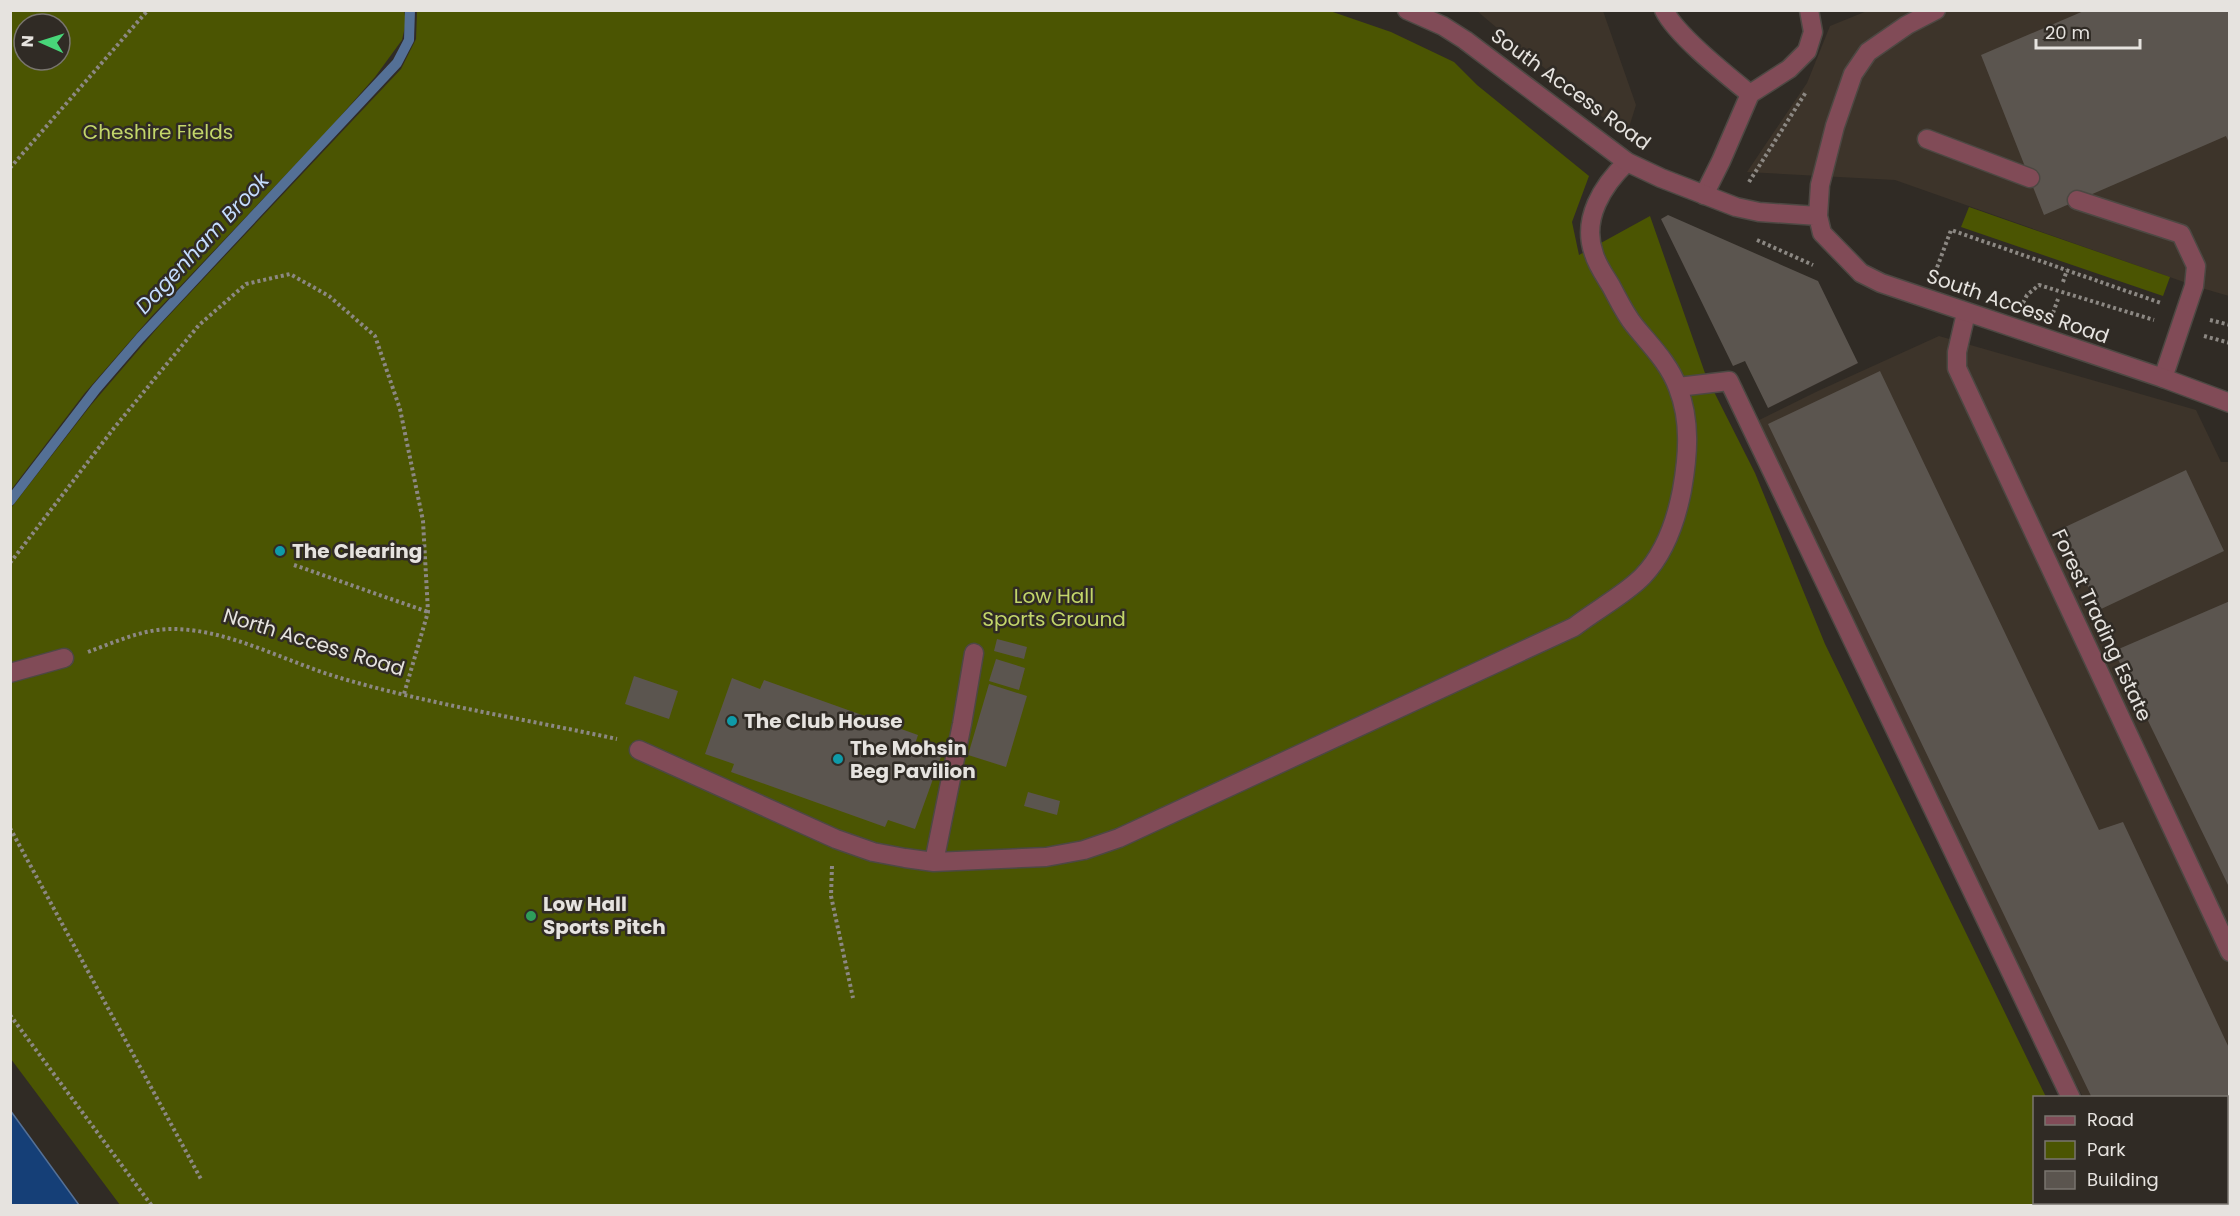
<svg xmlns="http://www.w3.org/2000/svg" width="2240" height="1216" font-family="Poppins,sans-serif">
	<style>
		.built { fill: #3d342a }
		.green { fill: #4b5502; fill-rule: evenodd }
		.water { fill: #153f77; stroke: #547096; stroke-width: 1.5 }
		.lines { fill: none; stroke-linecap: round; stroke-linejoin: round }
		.stream { stroke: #547096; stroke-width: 10 }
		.building { fill: #5b554f }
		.lane-casing { stroke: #4d4843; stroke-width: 21 }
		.street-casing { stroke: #4d4843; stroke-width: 21 }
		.path { stroke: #8c8883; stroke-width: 4; stroke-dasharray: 3 3; stroke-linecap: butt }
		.lane { stroke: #814b57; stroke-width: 18 }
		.street { stroke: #814b57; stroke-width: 18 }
		.culture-dot { fill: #0f9aa8; stroke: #302b25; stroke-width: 2 }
		.leisure-dot { fill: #2e9e5b; stroke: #302b25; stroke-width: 2 }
		.labels { text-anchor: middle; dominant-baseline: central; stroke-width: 5; stroke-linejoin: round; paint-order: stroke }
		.street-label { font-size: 20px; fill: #e6e3df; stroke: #302b25 }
		.park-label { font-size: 20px; fill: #c3d66a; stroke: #302b25 }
		.poi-label { font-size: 20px; font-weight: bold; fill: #e6e3df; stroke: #302b25; text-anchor: start }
		.water-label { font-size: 21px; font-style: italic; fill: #c4dcfe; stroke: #302b25 }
	</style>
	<rect width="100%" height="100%" fill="#302b25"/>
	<!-- built -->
	<path class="built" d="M 1477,11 L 1603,11 L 1636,105 L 1626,137 Z
		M 1867,11 L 2229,11 L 2229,296 L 2198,287 L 1895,180 L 1747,172 L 1807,83 L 1830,26 Z
		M 1939,336 L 2196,410 L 2221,462 L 2229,462 L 2229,1205 L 2135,1205 L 2134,1203 L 2226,1202 L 2226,1098 L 2083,1097 L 1949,845 L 1749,425 L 1818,391 Z"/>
	<!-- green -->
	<path class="green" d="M 11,10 L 404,10 L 406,22 L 402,40 L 375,77 L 330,128 L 151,317 L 84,394 L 11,490 ZM 24,24 L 60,24 L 60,60 L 24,60 Z
		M 417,11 L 1330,11 L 1391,32 L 1454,62 L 1477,85 L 1589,176 L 1572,222 L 1579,255 L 1650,216 L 1706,376 L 1755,473 L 1825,644 L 2046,1097 L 2034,1098 L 2034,1202 L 2097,1202 L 2098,1205 L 120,1205 L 11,1059 L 11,508 L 91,405 L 159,326 L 401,69 L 416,39 Z
		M 1969,207 L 2170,277 L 2163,296 L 1961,227 Z"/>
	<!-- water -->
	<path class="water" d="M 10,1110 L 79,1205 L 11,1205 Z"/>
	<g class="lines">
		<!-- stream -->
		<path class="stream" d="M 10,501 L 96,389 L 140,338 L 397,63 L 409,40 L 410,10"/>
	</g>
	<!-- building -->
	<path class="building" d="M 2086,10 L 2229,10 L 2229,143 L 2226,136 L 2044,215 L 1981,55 Z
		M 1668,215 L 1818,281 L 1858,363 L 1768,408 L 1745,361 L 1733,366 L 1661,219 Z
		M 1880,371 L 2099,830 L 2123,822 L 2230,1050 L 2230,1206 L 2143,1206 L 2142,1202 L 2226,1202 L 2226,1098 L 2092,1098 L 1768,424 Z
		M 2186,470 L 2224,551 L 2099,610 L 2061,529 Z
		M 2230,601 L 2230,889 L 2114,651 Z
		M 997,639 L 1027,647 L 1024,659 L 994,651 Z
		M 996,659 L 1025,668 L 1019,690 L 989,681 Z
		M 634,676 L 678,691 L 669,719 L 625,704 Z
		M 732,678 L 760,689 L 764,680 L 918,735 L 915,744 L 942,754 L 915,829 L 888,820 L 885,827 L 731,772 L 734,764 L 705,754 Z
		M 989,684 L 1027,696 L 1006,767 L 968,755 Z
		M 1028,792 L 1060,801 L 1057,815 L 1024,806 Z"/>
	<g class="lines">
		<defs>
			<path id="lane" d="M 1664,10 C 1676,35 1728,76 1750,94
				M 1927,139 L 2030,178
				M 1704,195 L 1721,161 L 1750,94 L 1789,69 L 1807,51 L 1813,32 L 1809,10
				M 2077,200 L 2181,234 L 2196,266 L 2194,286 L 2163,378
				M 1966,313 L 1957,352 L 1957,368 L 2230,952
				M 1678,387 L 1729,381 L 2071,1098
				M 10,673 L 64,658
				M 639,750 L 836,839 L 873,852 L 905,858 L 934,862 L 1046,857 L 1084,850 L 1119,838 L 1574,627 C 1594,611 1626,594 1643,576 C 1665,553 1676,521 1682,490 C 1688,456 1691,421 1678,388 C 1669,363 1650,345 1634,325 C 1625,314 1618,299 1611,286 C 1605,276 1597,265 1594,254 C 1581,219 1603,185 1627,162
				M 934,862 L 962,724 L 974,653
				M 2121,1202 L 2123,1206"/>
			<path id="street" d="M 1407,10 L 1443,26 L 1465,40 L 1627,162 L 1661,178 L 1736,207 L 1759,212 L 1818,216
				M 1936,10 L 1907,25 L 1868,52 L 1853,74 L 1835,126 L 1820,185 L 1818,216 L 1822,233 L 1861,273 L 1881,283 L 2163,378 L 2230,403"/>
		</defs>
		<!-- lane casing -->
		<use href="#lane" class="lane-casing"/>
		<!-- street casing -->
		<use href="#street" class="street-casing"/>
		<!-- path -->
		<path class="path" d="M 10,168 L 148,10
			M 1749,182 L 1806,92
			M 1757,240 L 1813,265
			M 1935,273 L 1951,230 L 2161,303
			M 2063,282 L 2067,270
			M 2023,303 L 2027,295 L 2039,285 L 2154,320
			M 2053,313 L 2058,299
			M 2210,320 L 2230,325
			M 2204,336 L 2230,343
			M 10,563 L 114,428 L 199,325 L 246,284 L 290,274 L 329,296 L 375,336 L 400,409 L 423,521 L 428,612 L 404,694
			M 294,565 L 428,612
			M 88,652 C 115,642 145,628 175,629 C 229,630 285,661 337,677 C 428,704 524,719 617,739
			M 10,828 L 202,1181
			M 832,866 L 831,896 L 853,998
			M 10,1015 L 152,1206"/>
		<!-- lane -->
		<use href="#lane" class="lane"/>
		<!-- street -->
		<use href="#street" class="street"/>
	</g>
	<!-- markers -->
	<g class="culture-dot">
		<circle cx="280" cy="551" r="6"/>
		<circle cx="732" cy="721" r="6"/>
		<circle cx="838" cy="759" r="6"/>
	</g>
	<circle class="leisure-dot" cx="531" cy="916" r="6"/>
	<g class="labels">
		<!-- street labels -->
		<g class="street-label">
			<text transform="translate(1571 89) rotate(36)">South Access Road</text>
			<text transform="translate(2018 306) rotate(19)">South Access Road</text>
			<text transform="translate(2102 625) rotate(65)">Forest Trading Estate</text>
			<text transform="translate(314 642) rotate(17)">North Access Road</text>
		</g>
		<!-- park labels -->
		<g class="park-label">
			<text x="158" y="132">Cheshire Fields</text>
			<text x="1054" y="596">Low Hall<tspan x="1054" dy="23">Sports Ground</tspan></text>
		</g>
		<!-- poi labels -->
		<g class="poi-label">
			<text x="292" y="551">The Clearing</text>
			<text x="744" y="721">The Club House</text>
			<text x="850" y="748">The Mohsin<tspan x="850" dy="23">Beg Pavilion</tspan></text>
			<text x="543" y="904">Low Hall<tspan x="543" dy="23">Sports Pitch</tspan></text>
		</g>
		<!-- water labels -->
		<g class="water-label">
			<text transform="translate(202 243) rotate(-47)">Dagenham Brook</text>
		</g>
	</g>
	<!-- border -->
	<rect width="2240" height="1216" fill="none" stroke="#e6e3df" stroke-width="24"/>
	<!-- legend -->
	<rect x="2033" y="1096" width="195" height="108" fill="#302b25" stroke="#79756f" stroke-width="1.5"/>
	<rect x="2045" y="1116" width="30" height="9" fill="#814b57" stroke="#79756f" stroke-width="1.5"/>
	<text x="2087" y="1126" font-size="18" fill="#e6e3df">Road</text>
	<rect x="2045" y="1141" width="30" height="18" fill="#4b5502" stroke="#79756f" stroke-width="1.5"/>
	<text x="2087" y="1156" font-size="18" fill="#e6e3df">Park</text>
	<rect x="2045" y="1171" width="30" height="18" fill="#5b554f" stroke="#79756f" stroke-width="1.5"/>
	<text x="2087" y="1186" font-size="18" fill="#e6e3df">Building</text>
	<!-- north arrow -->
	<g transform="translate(42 42) rotate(273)"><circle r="28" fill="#302b25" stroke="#79756f" stroke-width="1.5"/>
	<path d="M0-4.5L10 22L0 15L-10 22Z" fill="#48d779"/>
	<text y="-9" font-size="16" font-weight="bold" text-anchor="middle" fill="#e6e3df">N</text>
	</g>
	<!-- scale -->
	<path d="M2036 39v9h104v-9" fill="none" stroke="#e6e3df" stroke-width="3"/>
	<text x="2045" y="39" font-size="18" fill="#e6e3df" stroke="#302b25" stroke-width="4.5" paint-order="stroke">20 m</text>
</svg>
